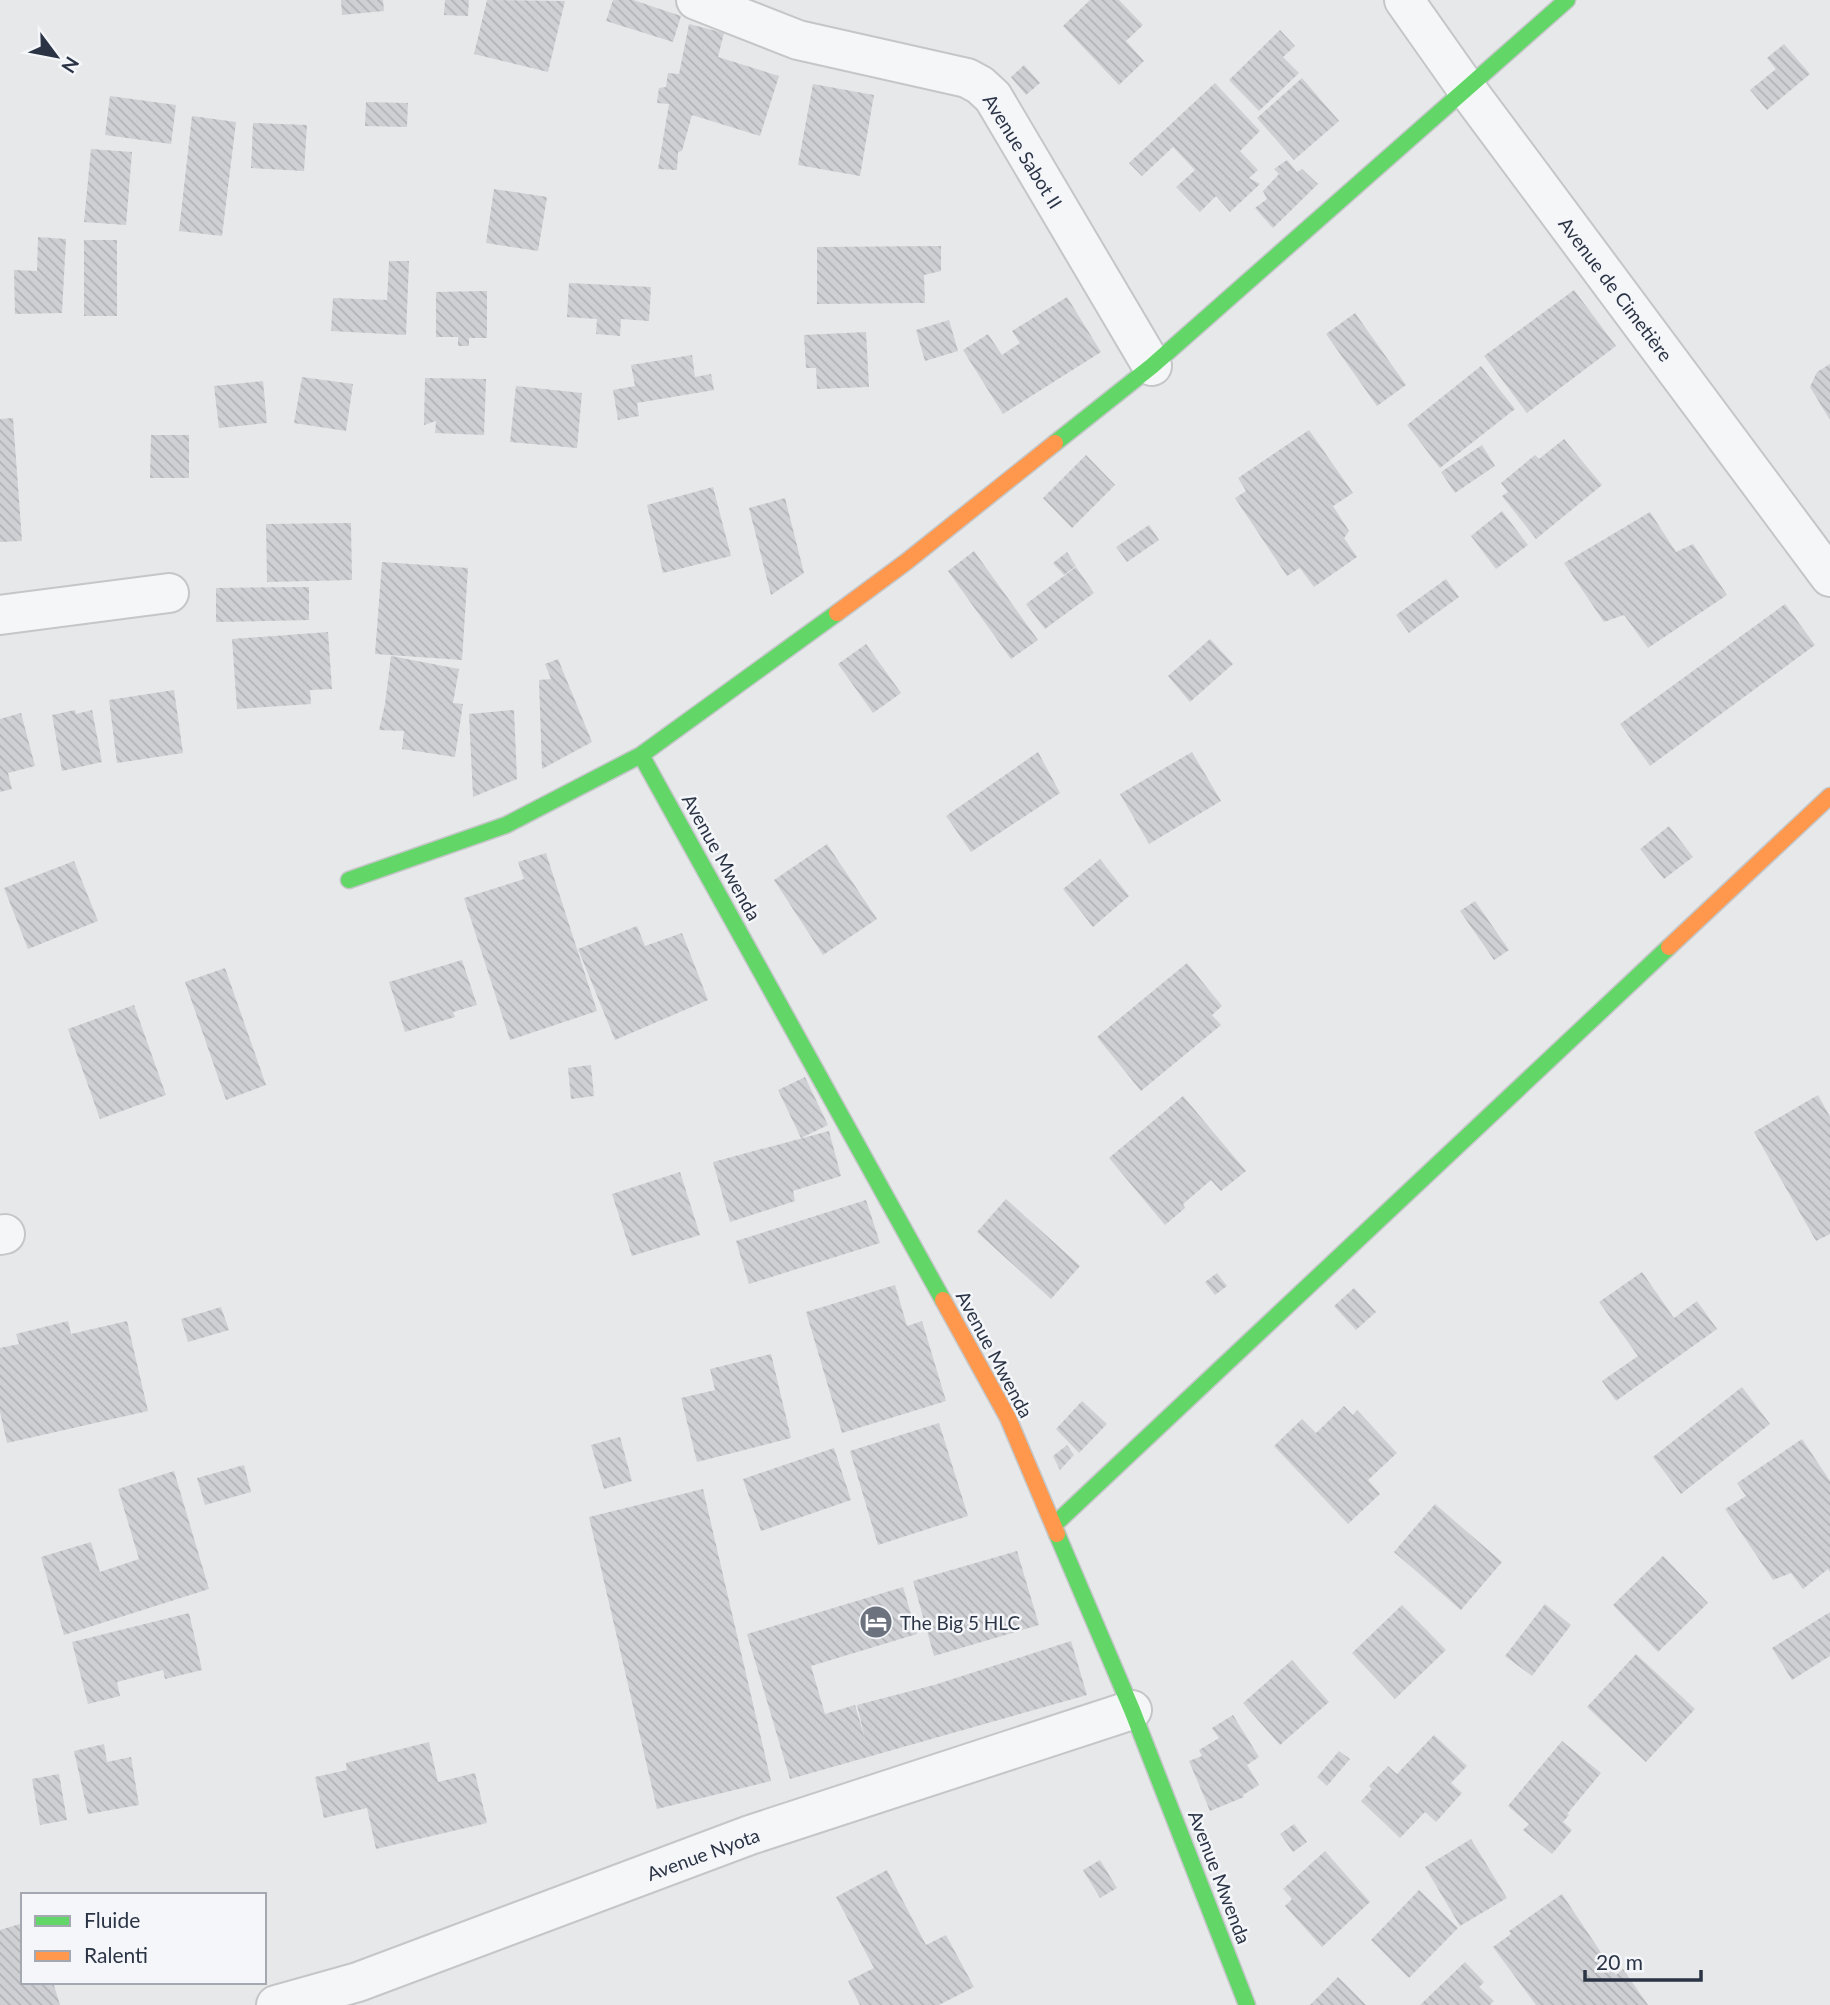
<svg xmlns="http://www.w3.org/2000/svg" width="1830" height="2005" font-family="Lato,sans-serif">
	<style>
		.building { fill: url(#building-back-hatch) }
		.lines { fill: none; stroke-linecap: round; stroke-linejoin: round }
		.street-casing { stroke: #c4c6c8; stroke-width: 42 }
		.fast-casing { stroke: #c4c6c8; stroke-width: 19 }
		.slow-casing { stroke: #c4c6c8; stroke-width: 19 }
		.street { stroke: #f5f6f7; stroke-width: 38 }
		.fast { stroke: #63d668; stroke-width: 16 }
		.slow { stroke: #ff974d; stroke-width: 16 }
		.labels { text-anchor: middle; dominant-baseline: central; stroke-width: 5; stroke-linejoin: round; paint-order: stroke }
		.street-label { font-size: 19px; fill: #2b3445; stroke: #f4f6f9 }
		.poi-label { font-size: 19px; fill: #2b3445; stroke: #f4f6f9; text-anchor: start }
	</style>
	<defs>
		<pattern id="building-back-hatch" width="6" height="6" patternUnits="userSpaceOnUse" patternTransform="scale(1.75)"><rect width="6" height="6" fill="#ced0d3"/><path d="M-1 5l2 2M0 0l6 6M5-1l2 2" fill="none" stroke="#b1b3b6"/></pattern>
	</defs>
	<rect width="100%" height="100%" fill="#e6e8ea"/>
	<!-- building -->
	<path class="building" d="M 341,0 L 383,0 L 384,11 L 342,15 Z
		M 445,0 L 469,0 L 468,16 L 444,15 Z
		M 487,0 L 565,1 L 548,72 L 474,54 Z
		M 613,0 L 633,0 L 681,16 L 673,42 L 606,21 Z
		M 1090,0 L 1119,0 L 1143,25 L 1126,41 L 1144,61 L 1119,85 L 1063,26 Z
		M 689,24 L 724,33 L 718,57 L 779,76 L 760,136 L 692,115 L 682,151 L 678,152 L 677,170 L 658,169 L 669,104 L 657,103 L 659,88 L 666,87 L 668,73 L 679,74 Z
		M 1280,30 L 1295,46 L 1283,57 L 1299,73 L 1259,111 L 1229,80 Z
		M 1784,44 L 1810,74 L 1767,110 L 1750,90 L 1776,69 L 1767,58 Z
		M 1024,65 L 1040,83 L 1026,95 L 1011,77 Z
		M 1302,78 L 1339,121 L 1294,160 L 1257,118 Z
		M 1215,83 L 1260,131 L 1240,151 L 1258,170 L 1249,178 L 1260,184 L 1230,212 L 1216,196 L 1200,212 L 1176,187 L 1195,170 L 1173,147 L 1142,176 L 1129,163 Z
		M 813,84 L 874,95 L 860,176 L 798,165 Z
		M 110,96 L 176,105 L 171,144 L 105,135 Z
		M 366,102 L 408,103 L 407,127 L 365,126 Z
		M 192,116 L 236,122 L 222,236 L 179,231 Z
		M 253,123 L 307,125 L 304,171 L 251,168 Z
		M 91,149 L 132,152 L 126,225 L 84,222 Z
		M 1287,160 L 1297,172 L 1302,169 L 1318,184 L 1273,228 L 1255,208 L 1267,199 L 1263,191 L 1279,174 L 1274,169 Z
		M 494,189 L 547,197 L 538,251 L 486,243 Z
		M 38,237 L 66,239 L 62,313 L 15,314 L 14,270 L 37,271 Z
		M 84,240 L 117,240 L 117,316 L 84,316 Z
		M 941,246 L 941,271 L 924,275 L 925,303 L 817,304 L 817,247 Z
		M 389,261 L 409,261 L 406,335 L 331,331 L 333,298 L 387,300 Z
		M 569,283 L 651,287 L 649,321 L 621,319 L 620,336 L 596,334 L 597,319 L 567,317 Z
		M 1574,290 L 1616,346 L 1527,413 L 1484,356 Z
		M 487,291 L 487,338 L 469,338 L 469,346 L 458,346 L 458,337 L 436,337 L 436,292 Z
		M 1067,297 L 1101,352 L 1003,414 L 963,350 L 988,334 L 1002,355 L 1020,343 L 1012,331 Z
		M 1355,313 L 1406,385 L 1377,406 L 1326,334 Z
		M 949,320 L 958,351 L 925,361 L 916,330 Z
		M 866,332 L 869,387 L 817,389 L 816,368 L 806,368 L 804,335 Z
		M 692,355 L 695,377 L 711,374 L 714,390 L 637,403 L 639,416 L 618,420 L 613,390 L 635,386 L 631,365 Z
		M 1830,364 L 1830,420 L 1810,387 L 1817,372 Z
		M 1481,366 L 1515,409 L 1440,468 L 1407,425 Z
		M 302,377 L 353,384 L 346,431 L 294,423 Z
		M 425,378 L 486,379 L 484,435 L 435,433 L 436,421 L 424,425 Z
		M 263,381 L 267,423 L 219,428 L 214,386 Z
		M 516,386 L 582,393 L 577,448 L 510,442 Z
		M 13,418 L 22,541 L 0,542 L 0,419 Z
		M 1309,430 L 1353,493 L 1333,506 L 1349,531 L 1344,538 L 1357,557 L 1314,587 L 1300,568 L 1287,576 L 1235,498 L 1246,491 L 1238,478 Z
		M 151,435 L 189,435 L 189,478 L 150,478 Z
		M 1564,439 L 1602,485 L 1536,539 L 1502,496 L 1508,492 L 1501,483 L 1535,455 L 1539,459 Z
		M 1482,445 L 1495,466 L 1455,493 L 1441,472 Z
		M 1086,455 L 1115,485 L 1072,528 L 1043,498 Z
		M 713,487 L 731,556 L 663,573 L 647,505 Z
		M 785,498 L 804,573 L 771,595 L 749,508 Z
		M 1502,511 L 1528,545 L 1496,569 L 1471,536 Z
		M 1650,512 L 1676,552 L 1693,544 L 1727,595 L 1648,648 L 1624,615 L 1604,622 L 1564,563 Z
		M 351,523 L 352,580 L 267,582 L 266,524 Z
		M 1149,525 L 1159,540 L 1127,562 L 1116,547 Z
		M 974,551 L 1038,640 L 1011,659 L 948,571 Z
		M 1067,552 L 1076,566 L 1064,575 L 1053,563 Z
		M 382,562 L 468,568 L 462,660 L 375,654 Z
		M 1076,567 L 1094,593 L 1045,629 L 1026,604 Z
		M 1446,579 L 1459,597 L 1409,633 L 1396,615 Z
		M 309,587 L 309,620 L 216,622 L 216,588 Z
		M 1785,604 L 1815,645 L 1650,766 L 1620,724 Z
		M 328,632 L 332,689 L 310,690 L 311,704 L 237,709 L 232,639 Z
		M 1210,639 L 1233,664 L 1190,702 L 1168,676 Z
		M 866,644 L 901,693 L 873,713 L 838,664 Z
		M 391,656 L 459,669 L 453,703 L 463,704 L 455,757 L 402,749 L 404,731 L 379,730 L 385,704 Z
		M 558,659 L 592,742 L 542,769 L 539,680 L 551,679 L 545,664 Z
		M 174,690 L 183,753 L 117,763 L 109,700 Z
		M 75,710 L 76,714 L 92,710 L 102,762 L 62,771 L 52,715 Z
		M 514,710 L 517,779 L 473,797 L 469,714 Z
		M 21,713 L 35,766 L 8,773 L 12,789 L 0,792 L 0,719 Z
		M 1038,752 L 1060,793 L 971,852 L 946,816 Z
		M 1192,752 L 1221,801 L 1149,844 L 1120,794 Z
		M 1669,826 L 1693,857 L 1664,879 L 1640,849 Z
		M 827,844 L 877,919 L 823,955 L 774,880 Z
		M 546,853 L 597,1011 L 510,1040 L 464,898 L 524,879 L 518,862 Z
		M 1100,859 L 1129,896 L 1093,927 L 1063,889 Z
		M 74,861 L 98,921 L 28,949 L 4,888 Z
		M 1475,901 L 1509,950 L 1494,960 L 1460,911 Z
		M 637,926 L 645,946 L 682,933 L 708,1000 L 615,1040 L 578,949 Z
		M 462,960 L 477,1005 L 453,1012 L 455,1017 L 405,1032 L 389,982 Z
		M 1187,963 L 1222,1006 L 1212,1015 L 1221,1025 L 1141,1091 L 1097,1037 Z
		M 225,968 L 266,1085 L 226,1100 L 185,982 Z
		M 134,1005 L 166,1095 L 100,1119 L 68,1029 Z
		M 591,1065 L 594,1096 L 571,1099 L 568,1068 Z
		M 805,1077 L 828,1125 L 801,1138 L 778,1090 Z
		M 1818,1095 L 1830,1117 L 1830,1234 L 1816,1241 L 1754,1132 Z
		M 1183,1096 L 1246,1171 L 1221,1191 L 1211,1180 L 1183,1204 L 1185,1208 L 1165,1225 L 1109,1158 Z
		M 829,1131 L 841,1176 L 793,1191 L 795,1201 L 730,1222 L 713,1162 Z
		M 680,1172 L 700,1235 L 632,1256 L 612,1194 Z
		M 1006,1199 L 1080,1266 L 1051,1299 L 977,1232 Z
		M 866,1200 L 880,1243 L 749,1284 L 736,1241 Z
		M 1642,1272 L 1674,1318 L 1697,1301 L 1717,1329 L 1616,1401 L 1602,1381 L 1638,1356 L 1599,1302 Z
		M 1217,1273 L 1227,1286 L 1215,1295 L 1205,1282 Z
		M 895,1285 L 907,1326 L 922,1321 L 946,1401 L 842,1433 L 806,1312 Z
		M 1354,1288 L 1376,1312 L 1356,1330 L 1334,1306 Z
		M 221,1307 L 229,1330 L 188,1342 L 181,1319 Z
		M 68,1321 L 71,1334 L 127,1321 L 148,1411 L 7,1443 L 0,1412 L 0,1348 L 19,1344 L 16,1334 Z
		M 771,1354 L 791,1438 L 697,1462 L 681,1398 L 715,1390 L 710,1369 Z
		M 1742,1387 L 1770,1424 L 1681,1494 L 1653,1457 Z
		M 1082,1401 L 1107,1424 L 1079,1453 L 1056,1429 Z
		M 1344,1406 L 1353,1415 L 1357,1410 L 1397,1453 L 1368,1480 L 1380,1494 L 1348,1524 L 1274,1446 L 1302,1419 L 1316,1433 Z
		M 939,1423 L 968,1516 L 878,1545 L 850,1451 Z
		M 620,1437 L 632,1481 L 604,1489 L 591,1445 Z
		M 1802,1439 L 1830,1481 L 1830,1572 L 1828,1569 L 1803,1589 L 1791,1573 L 1773,1580 L 1725,1509 L 1746,1496 L 1737,1483 Z
		M 1067,1445 L 1074,1455 L 1060,1470 L 1053,1456 Z
		M 834,1448 L 851,1500 L 761,1531 L 743,1479 Z
		M 244,1465 L 251,1492 L 205,1505 L 197,1478 Z
		M 174,1471 L 209,1589 L 64,1635 L 41,1557 L 91,1542 L 100,1572 L 139,1559 L 118,1489 Z
		M 703,1489 L 771,1781 L 657,1809 L 589,1517 Z
		M 1435,1504 L 1502,1562 L 1461,1610 L 1394,1552 Z
		M 1017,1551 L 1039,1625 L 934,1656 L 913,1581 Z
		M 1663,1556 L 1708,1603 L 1658,1652 L 1613,1605 Z
		M 903,1587 L 917,1634 L 811,1666 L 825,1714 L 855,1705 L 865,1739 L 857,1705 L 934,1685 L 1071,1641 L 1087,1695 L 790,1779 L 747,1634 Z
		M 1545,1604 L 1571,1625 L 1532,1676 L 1505,1656 Z
		M 1402,1605 L 1446,1650 L 1395,1699 L 1352,1653 Z
		M 1830,1612 L 1830,1656 L 1792,1680 L 1772,1648 Z
		M 189,1613 L 202,1670 L 165,1679 L 163,1670 L 117,1682 L 120,1696 L 88,1704 L 72,1642 Z
		M 1636,1654 L 1695,1709 L 1646,1762 L 1587,1707 Z
		M 1292,1660 L 1329,1702 L 1280,1745 L 1243,1703 Z
		M 1233,1715 L 1259,1757 L 1247,1765 L 1259,1785 L 1243,1795 L 1244,1797 L 1210,1811 L 1189,1761 L 1202,1756 L 1199,1750 L 1219,1738 L 1212,1728 Z
		M 1434,1735 L 1467,1766 L 1451,1783 L 1462,1793 L 1436,1822 L 1425,1812 L 1400,1838 L 1361,1801 L 1372,1789 L 1369,1786 L 1388,1766 L 1397,1774 Z
		M 1562,1741 L 1601,1773 L 1567,1814 L 1569,1815 L 1563,1822 L 1572,1830 L 1552,1854 L 1523,1830 L 1529,1824 L 1508,1806 Z
		M 429,1742 L 438,1782 L 475,1773 L 487,1823 L 376,1849 L 367,1808 L 324,1818 L 315,1777 L 347,1770 L 346,1763 Z
		M 104,1744 L 107,1762 L 131,1757 L 139,1805 L 88,1814 L 74,1751 Z
		M 1339,1751 L 1350,1759 L 1327,1786 L 1317,1777 Z
		M 59,1774 L 67,1820 L 40,1825 L 32,1779 Z
		M 1294,1824 L 1307,1842 L 1293,1852 L 1280,1834 Z
		M 1471,1839 L 1507,1898 L 1460,1926 L 1425,1867 Z
		M 1325,1851 L 1370,1902 L 1322,1947 L 1285,1906 L 1292,1899 L 1283,1889 Z
		M 1100,1860 L 1117,1888 L 1100,1898 L 1083,1870 Z
		M 887,1870 L 926,1945 L 946,1935 L 974,1987 L 939,2005 L 860,2005 L 848,1981 L 874,1968 L 836,1897 Z
		M 1419,1890 L 1458,1928 L 1409,1978 L 1371,1940 Z
		M 1562,1894 L 1616,1975 L 1623,1969 L 1648,2005 L 1536,2005 L 1493,1947 L 1511,1934 L 1509,1931 Z
		M 23,1923 L 23,1982 L 53,1982 L 60,2005 L 0,2005 L 0,1930 Z
		M 1465,1962 L 1484,1982 L 1479,1987 L 1494,2001 L 1490,2005 L 1420,2005 Z
		M 1338,1977 L 1366,2005 L 1310,2005 Z"/>
	<g class="lines">
		<defs>
			<path id="street" d="M 696,0 L 798,40 L 967,78 L 980,85 L 993,97 L 1152,366
				M 1404,0 L 1466,88 L 1830,577
				M 0,615 L 169,593
				M 0,1235 L 5,1234
				M 276,2005 L 358,1982 L 750,1835 L 1132,1710"/>
			<path id="fast" d="M 1055,443 L 1152,366 L 1567,0
				M 641,755 L 943,1300
				M 349,880 L 506,825 L 641,755 L 837,613
				M 1054,1525 L 1669,947
				M 1057,1534 L 1132,1710 L 1247,2005"/>
			<path id="slow" d="M 837,613 L 906,562 L 1055,443
				M 1669,947 L 1830,796
				M 943,1300 L 1008,1418 L 1057,1534"/>
		</defs>
		<!-- street casing -->
		<use href="#street" class="street-casing"/>
		<!-- fast casing -->
		<use href="#fast" class="fast-casing"/>
		<!-- slow casing -->
		<use href="#slow" class="slow-casing"/>
		<!-- street -->
		<use href="#street" class="street"/>
		<!-- fast -->
		<use href="#fast" class="fast"/>
		<!-- slow -->
		<use href="#slow" class="slow"/>
	</g>
	<!-- icons -->
	<defs>
		<symbol id="hotel-disc" viewBox="-11 -11 22 22"><circle r="9.5" fill="#6c737f" stroke="#f4f6f9"/><path d="M-6-4.5h1.5V1H6V5H4.5V3h-9V5H-6ZM-4 0a1.8 1.8 0 1 1 3.6 0ZM.5 0V-2.5h3Q6-2.5 6 0Z" fill="#fff"/></symbol>
	</defs>
	<g fill-rule="evenodd">
		<use href="#hotel-disc" x="857" y="1603" width="38" height="38"/>
	</g>
	<g class="labels">
		<!-- street labels -->
		<g class="street-label">
			<text transform="translate(1023 151) rotate(58)">Avenue Sabot II</text>
			<text transform="translate(1616 289) rotate(53)">Avenue de Cimetière</text>
			<text transform="translate(722 857) rotate(61)">Avenue Mwenda</text>
			<text transform="translate(995 1354) rotate(62)">Avenue Mwenda</text>
			<text transform="translate(703 1854) rotate(-20)">Avenue Nyota</text>
			<text transform="translate(1220 1877) rotate(69)">Avenue Mwenda</text>
		</g>
		<!-- poi labels -->
		<g class="poi-label">
			<text x="900" y="1622">The Big 5 HLC</text>
		</g>
	</g>
	<!-- legend -->
	<rect x="21" y="1893" width="245" height="91" fill="#f4f6f9" stroke="#a4a8b1" stroke-width="2"/>
	<rect x="35" y="1916" width="35" height="10" fill="#63d668" stroke="#a4a8b1" stroke-width="2"/>
	<text x="84" y="1928" font-size="21" fill="#2b3445">Fluide</text>
	<rect x="35" y="1951" width="35" height="10" fill="#ff974d" stroke="#a4a8b1" stroke-width="2"/>
	<text x="84" y="1963" font-size="21" fill="#2b3445">Ralenti</text>
	<!-- north arrow -->
	<g transform="translate(56 56) rotate(122)" stroke="#f4f6f9" stroke-width="5" paint-order="stroke">
	<path d="M0-5L12 26L0 18L-12 26Z" fill="#2b3445"/>
	<text y="-10" font-size="19" font-weight="bold" text-anchor="middle" fill="#2b3445">N</text>
	</g>
	<!-- scale -->
	<path d="M1585 1970v10h116v-10" fill="none" stroke="#2b3445" stroke-width="3.5"/>
	<text x="1596" y="1970" font-size="21" fill="#2b3445" stroke="#f4f6f9" stroke-width="5" paint-order="stroke">20 m</text>
</svg>
